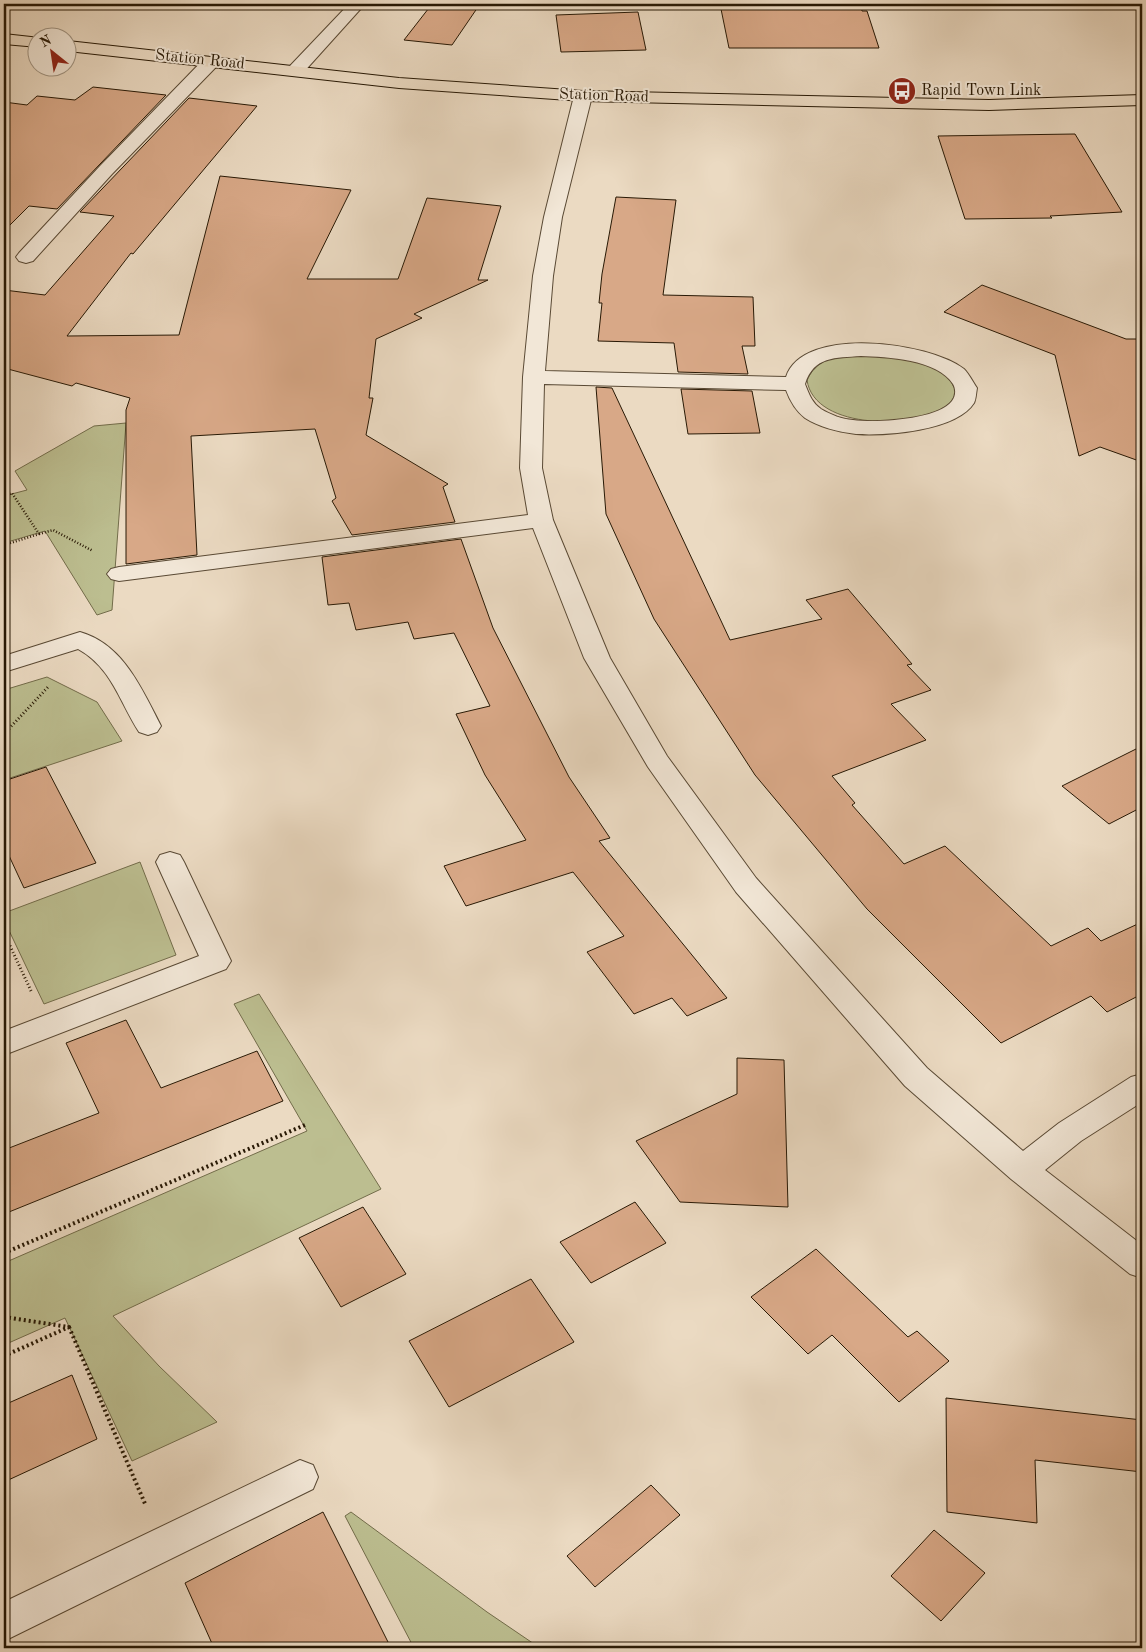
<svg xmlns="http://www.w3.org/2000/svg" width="1146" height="1652" font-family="'Old Standard TT',serif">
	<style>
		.green { fill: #bcbe90; stroke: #726c4a }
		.building { fill: #d8a887; stroke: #281905 }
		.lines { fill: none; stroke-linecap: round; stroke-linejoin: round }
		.minor-casing { stroke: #594934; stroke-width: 2 }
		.major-casing { stroke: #281905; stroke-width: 2 }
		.path-far2 { stroke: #281905; stroke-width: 2.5; stroke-dasharray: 1 2; stroke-linecap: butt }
		.path-far1 { stroke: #281905; stroke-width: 3; stroke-dasharray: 1 2.5; stroke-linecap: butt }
		.path { stroke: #281905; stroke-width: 4; stroke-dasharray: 2 3; stroke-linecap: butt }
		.minor { fill: #f2e7d7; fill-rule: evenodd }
		.major { fill: #ebdac2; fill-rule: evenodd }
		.labels { text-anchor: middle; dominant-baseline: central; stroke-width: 4; stroke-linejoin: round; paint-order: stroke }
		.far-street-label { font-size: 16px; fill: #281905; stroke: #f2e7d7 }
		.far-poi-label { font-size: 16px; fill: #281905; stroke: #f2e7d7; text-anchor: start }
	</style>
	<rect width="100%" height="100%" fill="#ebdac2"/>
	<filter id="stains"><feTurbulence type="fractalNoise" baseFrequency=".004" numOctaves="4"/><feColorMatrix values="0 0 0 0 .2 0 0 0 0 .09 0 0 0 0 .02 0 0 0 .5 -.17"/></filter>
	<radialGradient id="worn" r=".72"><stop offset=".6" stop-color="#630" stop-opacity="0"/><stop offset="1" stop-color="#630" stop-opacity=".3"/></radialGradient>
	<!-- green -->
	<path class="green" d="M 882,354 C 908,360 948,362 956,393 C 954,396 952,401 950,403 C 920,430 814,431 807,380 C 821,350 854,355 882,354 Z
		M 126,423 L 112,610 L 97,615 L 45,531 L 4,543 L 4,496 L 27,490 L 15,471 L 94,426 Z
		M 47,677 L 97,702 L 122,741 L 4,780 L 4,690 Z
		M 140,862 L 176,955 L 44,1004 L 4,920 L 4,913 Z
		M 259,994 L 381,1189 L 113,1316 L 159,1366 L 217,1422 L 132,1461 L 65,1318 L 4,1345 L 4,1263 L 307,1131 L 234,1004 Z
		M 351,1512 L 487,1612 L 540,1648 L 414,1648 L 345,1516 Z"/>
	<!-- building -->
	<path class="building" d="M 432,4 L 480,4 L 452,45 L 404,40 Z
		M 861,7 L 862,11 L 867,11 L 879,48 L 729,48 L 721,9 Z
		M 638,12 L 646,50 L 561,52 L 556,15 Z
		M 93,87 L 166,95 L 57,209 L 29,206 L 4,231 L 4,102 L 27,105 L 37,96 L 75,100 Z
		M 189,98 L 257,106 L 133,254 L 131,253 L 67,336 L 179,335 L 220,176 L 351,190 L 307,279 L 398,279 L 427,198 L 501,206 L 478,280 L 488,280 L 414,314 L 422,318 L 376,339 L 369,398 L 373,398 L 366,435 L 448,484 L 443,487 L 455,522 L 352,535 L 332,501 L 336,498 L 315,429 L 191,436 L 197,555 L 126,564 L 126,410 L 130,398 L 76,383 L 72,386 L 4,368 L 4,290 L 45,295 L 114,216 L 80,212 Z
		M 1075,134 L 1122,212 L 1050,216 L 1052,218 L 965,219 L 938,136 Z
		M 616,197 L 676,200 L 663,295 L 753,297 L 755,346 L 742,346 L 748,374 L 678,372 L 674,343 L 598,341 L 602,303 L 599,303 L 602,274 Z
		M 982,285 L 1126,339 L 1142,339 L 1142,462 L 1100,447 L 1079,456 L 1055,355 L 944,312 Z
		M 596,387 L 612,388 L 730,640 L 822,619 L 806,600 L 848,589 L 912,664 L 907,665 L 931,690 L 891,704 L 926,740 L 832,776 L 855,803 L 852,805 L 904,864 L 945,846 L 1051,946 L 1088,928 L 1101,941 L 1142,922 L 1142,994 L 1107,1012 L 1091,996 L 1001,1043 L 867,909 L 755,775 L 654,619 L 606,514 Z
		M 681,389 L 752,391 L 760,433 L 688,434 Z
		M 461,539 L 493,628 L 569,777 L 610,838 L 599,841 L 727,998 L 687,1016 L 672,998 L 634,1014 L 587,952 L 624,936 L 573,872 L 466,906 L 444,866 L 526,840 L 485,775 L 456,714 L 490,706 L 454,633 L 414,639 L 408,622 L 356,630 L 349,603 L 328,605 L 322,557 Z
		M 1142,746 L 1142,807 L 1109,824 L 1062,786 Z
		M 46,767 L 96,863 L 24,888 L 4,845 L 4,781 Z
		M 126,1020 L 161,1088 L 257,1051 L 283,1101 L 4,1214 L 4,1150 L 99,1113 L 66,1043 Z
		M 737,1058 L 784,1060 L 788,1207 L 680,1202 L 636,1141 L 737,1094 Z
		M 635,1202 L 666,1243 L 591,1283 L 560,1242 Z
		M 363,1207 L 406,1274 L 341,1307 L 299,1238 Z
		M 816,1249 L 908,1337 L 917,1331 L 949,1361 L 899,1402 L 832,1335 L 808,1354 L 751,1297 Z
		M 531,1279 L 574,1342 L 449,1407 L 409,1341 Z
		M 72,1375 L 97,1439 L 4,1482 L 4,1405 Z
		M 946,1398 L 1142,1420 L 1142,1472 L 1035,1460 L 1037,1523 L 947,1512 Z
		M 651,1485 L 680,1515 L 595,1587 L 567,1556 Z
		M 323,1512 L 391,1648 L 214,1648 L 185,1583 Z
		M 934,1530 L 985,1573 L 941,1621 L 891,1576 Z"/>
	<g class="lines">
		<defs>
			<path id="minor" d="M 38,4 L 108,4 L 106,7 L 100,9 L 46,9 L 40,7 Z
				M 349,4 L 365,4 L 301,75 L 289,75 L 287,71 L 289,67 Z
				M 211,57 L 217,58 L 219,62 L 217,66 L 112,174 L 33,261 L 26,263 L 19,261 L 16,257 L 19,253 L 100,166 L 205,58 Z
				M 583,91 L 589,92 L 592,96 L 562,217 L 553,276 L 545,371 L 786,377 C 803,325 929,342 964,369 C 969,374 973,382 977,388 C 976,393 976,399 974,403 C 956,431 886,436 856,434 C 839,432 819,427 805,418 C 796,411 790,401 786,390 L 544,384 L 542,468 L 553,520 L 610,658 L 667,756 L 756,878 L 927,1068 L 1023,1151 L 1059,1123 L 1131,1077 L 1142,1074 L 1142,1102 L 1081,1141 L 1045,1170 L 1142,1245 L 1142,1278 L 1130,1274 L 1011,1179 L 905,1086 L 736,892 L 648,767 L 584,658 L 533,528 L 119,581 L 111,579 L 107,574 L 111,569 L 119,567 L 528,515 L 520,468 L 523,377 L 533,276 L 544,217 L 574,96 L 577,92 ZM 861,356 C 887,357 937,359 953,384 C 956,389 956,396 952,401 C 937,420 876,423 853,420 C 842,419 831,415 821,409 C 812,403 809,394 805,384 C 814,356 835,358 861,356 Z
				M 80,632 C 123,644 142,689 161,726 L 157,732 L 148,735 L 139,732 C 119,701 112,668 78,649 L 4,672 L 4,656 Z
				M 170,852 L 180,855 L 184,862 L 231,961 L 226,969 L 4,1055 L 4,1031 L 199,956 L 156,862 L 160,855 Z
				M 300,1460 L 313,1465 L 318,1477 L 313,1489 L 4,1641 L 4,1602 Z"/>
			<path id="major" d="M 4,34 L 40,38 L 38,38 L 38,47 L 4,44 Z
				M 68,41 L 399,78 L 583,91 L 989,100 L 1142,95 L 1142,105 L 989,110 L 583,101 L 399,88 L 68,51 Z"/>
		</defs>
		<!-- minor casing -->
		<use href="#minor" class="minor-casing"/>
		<!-- major casing -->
		<use href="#major" class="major-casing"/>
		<!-- path-far2 -->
		<path class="path-far2" d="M 4,496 L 12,493 L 39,534 L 4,545
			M 39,534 L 53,530 L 93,551"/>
		<!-- path-far1 -->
		<path class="path-far1" d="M 4,734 L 49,686
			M 4,933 L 32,993"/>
		<!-- path -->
		<path class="path" d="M 4,1253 L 305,1125
			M 4,1317 L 69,1327 L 4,1356
			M 69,1327 L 146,1506"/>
		<!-- minor -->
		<use href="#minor" class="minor"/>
		<!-- major -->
		<use href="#major" class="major"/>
	</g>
	<!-- icons -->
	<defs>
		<symbol id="bus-disc" viewBox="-11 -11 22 22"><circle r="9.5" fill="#8f2418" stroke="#f2e7d7"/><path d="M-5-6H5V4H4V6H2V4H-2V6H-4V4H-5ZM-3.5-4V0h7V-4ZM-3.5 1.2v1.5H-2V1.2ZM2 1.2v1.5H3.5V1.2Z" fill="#fff"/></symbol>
	</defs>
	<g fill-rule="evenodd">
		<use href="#bus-disc" x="886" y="75" width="32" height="32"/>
	</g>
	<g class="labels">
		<!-- far-street labels -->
		<g class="far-street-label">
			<text transform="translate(200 60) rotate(6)">Station Road</text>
			<text transform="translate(604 96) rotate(2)">Station Road</text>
		</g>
		<!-- far-poi labels -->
		<g class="far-poi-label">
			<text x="921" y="91">Rapid Town Link</text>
		</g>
	</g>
	<!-- margin -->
	<rect width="1146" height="1652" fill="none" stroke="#ebdac2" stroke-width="20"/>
	<rect x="5" y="5" width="1136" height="1642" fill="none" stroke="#281905" stroke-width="2.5"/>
	<rect x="10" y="10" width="1126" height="1632" fill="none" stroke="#281905"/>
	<!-- north arrow -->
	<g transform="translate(52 52) rotate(330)"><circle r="24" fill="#f2e7d7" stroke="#a19583"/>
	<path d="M0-4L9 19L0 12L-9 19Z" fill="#8f2418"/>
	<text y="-8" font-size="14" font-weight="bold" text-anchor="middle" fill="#281905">N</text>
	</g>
	<rect width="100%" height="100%" filter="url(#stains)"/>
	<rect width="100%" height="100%" fill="url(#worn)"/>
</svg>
